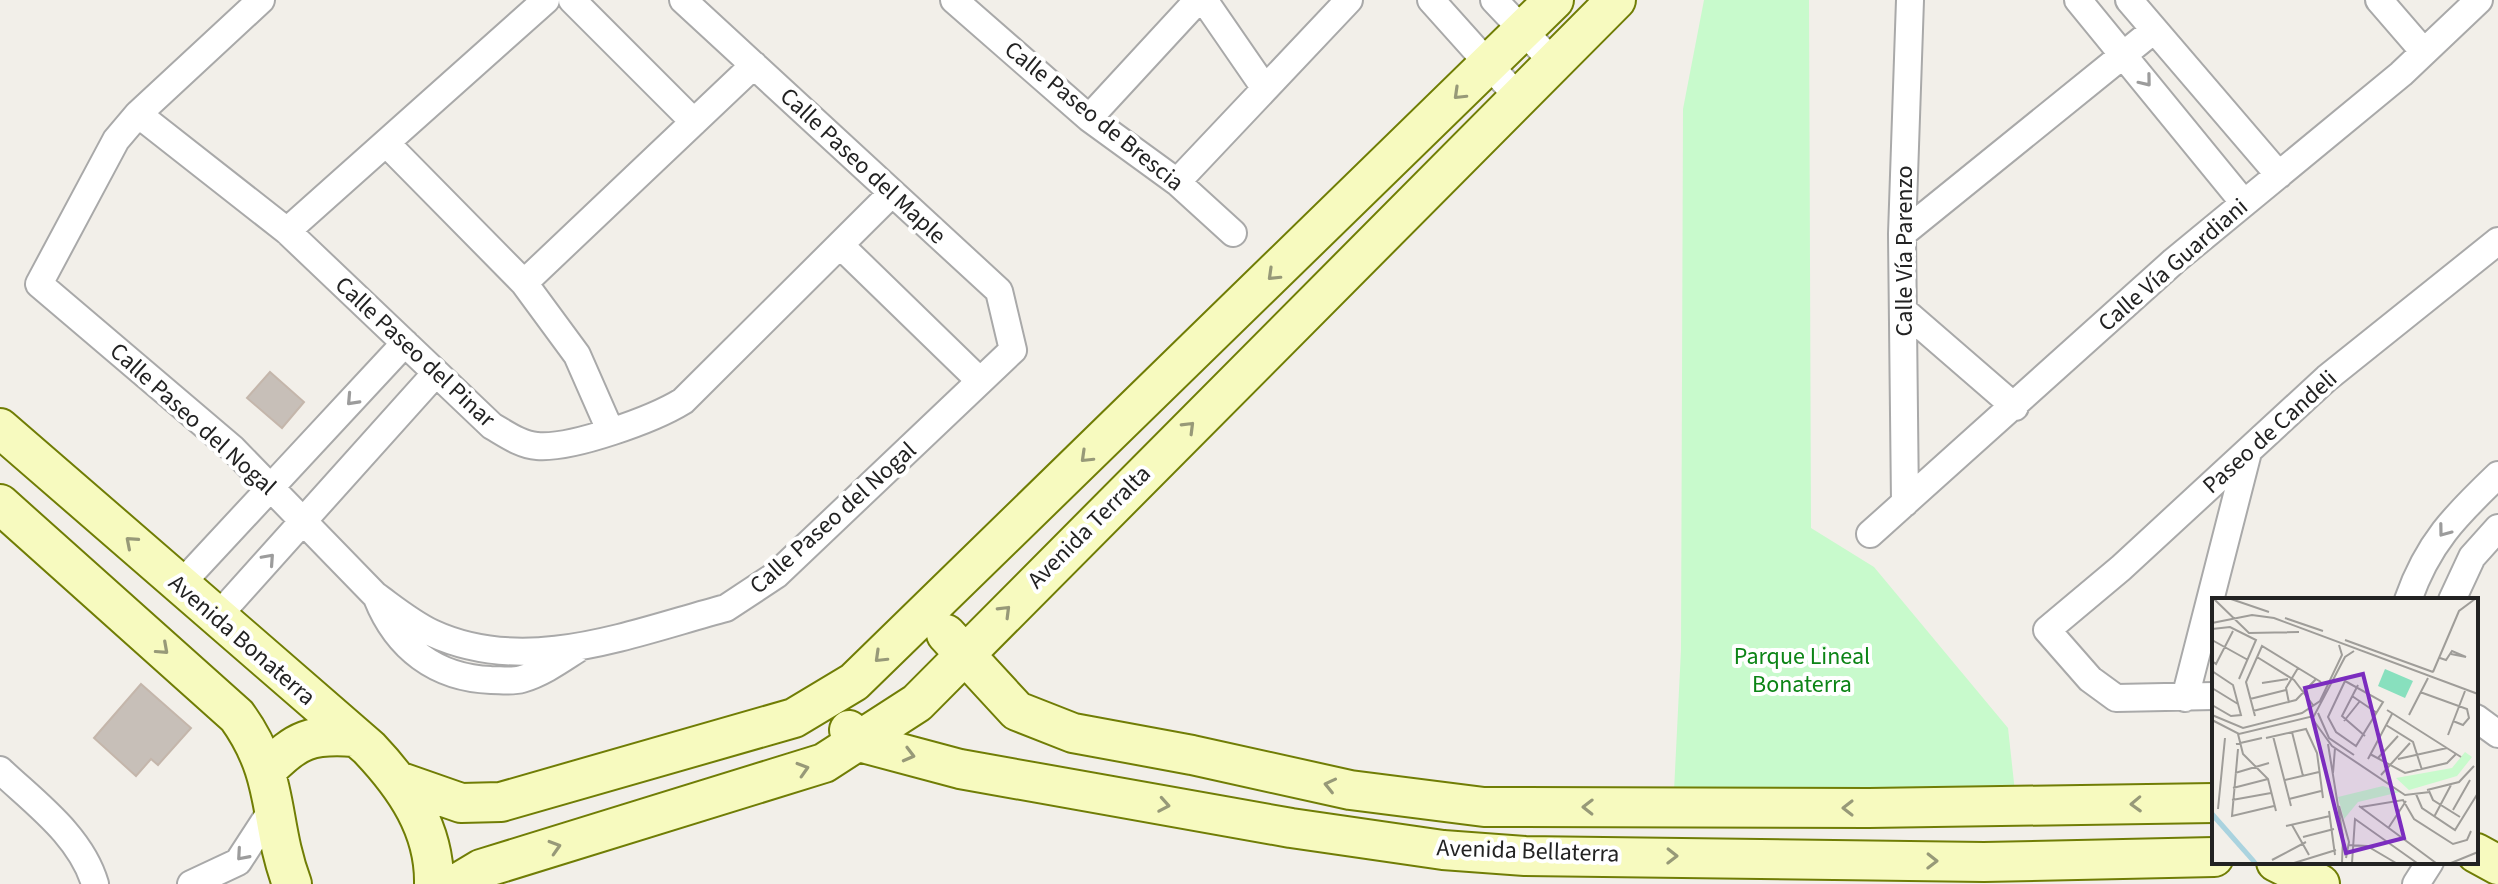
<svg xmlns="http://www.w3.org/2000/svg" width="2498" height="884" font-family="'Source Sans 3',sans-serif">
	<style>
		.park { fill: #c8facc }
		.building { fill: #c7bfb8; stroke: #c4b6ab; stroke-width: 2 }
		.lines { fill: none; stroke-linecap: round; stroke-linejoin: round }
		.street-casing { stroke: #a9a9a9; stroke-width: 30 }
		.secondary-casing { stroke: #707d05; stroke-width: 42 }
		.street { stroke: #fff; stroke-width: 26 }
		.secondary { stroke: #f7fabf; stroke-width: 38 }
		.oneway { stroke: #9c9c9c }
		.oneway2 { stroke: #979978 }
		.labels { text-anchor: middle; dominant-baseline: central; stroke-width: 8; stroke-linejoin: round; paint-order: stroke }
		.street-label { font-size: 24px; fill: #222; stroke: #fff }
		.park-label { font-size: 24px; fill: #0c8416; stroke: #fff }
		.inset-road { fill: none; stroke: #9f9d99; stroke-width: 2 }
		.view { fill: #7b2cbf; fill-opacity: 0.15; stroke: #7b2cbf; stroke-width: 4 }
		.inset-edge { fill: none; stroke: #222; stroke-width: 4 }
	</style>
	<rect width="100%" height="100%" fill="#f2efe9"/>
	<!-- park -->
	<path class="park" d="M 1704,0 L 1809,0 L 1811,528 L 1874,567 L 2008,728 L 2015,792 L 1674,791 L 1681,650 L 1683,109 Z"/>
	<!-- building -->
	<path class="building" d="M 270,372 L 304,402 L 282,428 L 247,398 Z
		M 141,684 L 191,728 L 158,765 L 151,759 L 136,776 L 94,738 Z"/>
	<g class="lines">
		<defs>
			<path id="street" d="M 261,0 L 138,114 L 116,140 L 39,284 L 233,449 L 375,595 C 393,608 411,623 432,633 C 527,677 632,633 726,608 L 776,575 L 1013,350 L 999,291 L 683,0
				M 572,0 L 694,122
				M 954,0 L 1089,118 L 1177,182 L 1233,233
				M 1204,0 L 1264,87
				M 1431,0 L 1518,97
				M 1494,0 L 1553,62
				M 2078,0 L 2244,203
				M 2129,0 L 2279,175
				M 2379,0 L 2424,52
				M 138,114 L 287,231 L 492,426 C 506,434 521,445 537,446 C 572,449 654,419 683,401 L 892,193
				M 1089,118 L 1198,0
				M 386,143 L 524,283 L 577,355 L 610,430
				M 1177,182 L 1349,0
				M 287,231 L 546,0
				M 1902,234 L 2154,30
				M 840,245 L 980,381
				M 524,283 L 754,65
				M 1903,310 L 2015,407
				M 1905,503 L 1902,234 L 1910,0
				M 1870,534 L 2174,261 L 2401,74 L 2479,0
				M 180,585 L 405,343
				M 377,598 C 397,648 436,678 491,680 C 501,680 512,682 522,679 C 542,673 559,661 576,650
				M 2408,600 C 2428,543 2455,516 2498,475
				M 2452,600 L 2472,557 L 2498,528
				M 217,617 L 436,373
				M 2214,696 L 2116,698 L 2090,679 L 2047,630 L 2121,568 L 2327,378 L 2498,241
				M 2185,698 L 2248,452
				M 2476,718 L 2498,734
				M 0,770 C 35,803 81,836 95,884
				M 191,884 L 238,862 L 275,805
				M 2416,884 L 2430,862"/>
			<path id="secondary" d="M 0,428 L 369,748 C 405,786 435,829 434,884
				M 0,504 L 237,716 C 281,777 268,820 292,884
				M 946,634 L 1017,711 L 1073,733 L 1192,755 L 1350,790 L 1484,807 L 1869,808 L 2214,803
				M 849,730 L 859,742 L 960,769 L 1291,828 L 1443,850 L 1525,856 L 1984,862 L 2214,857
				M 267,770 C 297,739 311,734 354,737
				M 398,781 L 461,803 L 501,802 L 794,718 L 854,682 L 1554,0
				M 2476,853 L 2498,865
				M 2276,862 L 2320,884
				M 456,884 L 481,869 L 824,763 L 917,703 L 1616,0"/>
		</defs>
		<!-- street casing -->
		<use href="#street" class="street-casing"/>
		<!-- secondary casing -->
		<use href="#secondary" class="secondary-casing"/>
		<!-- street -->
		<use href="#street" class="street"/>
		<!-- secondary -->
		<use href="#secondary" class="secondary"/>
	</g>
	<!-- one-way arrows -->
	<defs><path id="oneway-chevron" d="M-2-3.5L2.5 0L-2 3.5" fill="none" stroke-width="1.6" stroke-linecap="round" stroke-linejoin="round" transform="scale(2)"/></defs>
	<g class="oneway">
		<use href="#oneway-chevron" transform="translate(2146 81) rotate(51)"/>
		<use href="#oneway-chevron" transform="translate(352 400) rotate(133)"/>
		<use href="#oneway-chevron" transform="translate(2444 531) rotate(127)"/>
		<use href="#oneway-chevron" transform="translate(269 559) rotate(-48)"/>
		<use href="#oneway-chevron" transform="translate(242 855) rotate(131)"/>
	</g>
	<g class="oneway2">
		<use href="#oneway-chevron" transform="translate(1459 94) rotate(136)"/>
		<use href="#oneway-chevron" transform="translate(1273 275) rotate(136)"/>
		<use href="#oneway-chevron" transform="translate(1189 427) rotate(-45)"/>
		<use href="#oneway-chevron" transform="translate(1086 457) rotate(136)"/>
		<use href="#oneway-chevron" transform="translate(131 542) rotate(-139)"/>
		<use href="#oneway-chevron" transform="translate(1005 611) rotate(-45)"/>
		<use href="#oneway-chevron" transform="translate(163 649) rotate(42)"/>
		<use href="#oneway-chevron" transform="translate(880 657) rotate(136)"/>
		<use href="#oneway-chevron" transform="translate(909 755) rotate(15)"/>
		<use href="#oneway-chevron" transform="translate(803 769) rotate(-17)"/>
		<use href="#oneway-chevron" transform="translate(1330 785) rotate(-167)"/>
		<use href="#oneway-chevron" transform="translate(2136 804) rotate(178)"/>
		<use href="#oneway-chevron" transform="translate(1164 805) rotate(10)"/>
		<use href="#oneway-chevron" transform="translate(1588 807) rotate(-179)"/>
		<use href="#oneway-chevron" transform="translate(1848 808) rotate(180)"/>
		<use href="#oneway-chevron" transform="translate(555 847) rotate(-17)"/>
		<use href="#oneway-chevron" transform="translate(1672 856) rotate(1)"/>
		<use href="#oneway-chevron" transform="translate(1932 861) rotate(1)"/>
	</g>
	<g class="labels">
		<!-- street labels -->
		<g class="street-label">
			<text transform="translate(1094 116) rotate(39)">Calle Paseo de Brescia</text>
			<text transform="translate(863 166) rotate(43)">Calle Paseo del Maple</text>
			<text transform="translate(1904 251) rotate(-90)">Calle Vía Parenzo</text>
			<text transform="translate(2173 265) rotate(-41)">Calle Vía Guardiani</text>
			<text transform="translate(415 352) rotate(43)">Calle Paseo del Pinar</text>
			<text transform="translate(193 419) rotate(42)">Calle Paseo del Nogal</text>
			<text transform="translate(2270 432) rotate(-42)">Paseo de Candeli</text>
			<text transform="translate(833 518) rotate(-42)">Calle Paseo del Nogal</text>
			<text transform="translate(1089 527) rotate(-45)">Avenida Terralta</text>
			<text transform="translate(242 640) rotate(41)">Avenida Bonaterra</text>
			<text transform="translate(1528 851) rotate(2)">Avenida Bellaterra</text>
		</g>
		<!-- park labels -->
		<g class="park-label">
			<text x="1802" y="656">Parque Lineal<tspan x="1802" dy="28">Bonaterra</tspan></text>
		</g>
	</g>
	<!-- overview -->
	<g transform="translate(2212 598)">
		<rect width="266" height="266" fill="#f2efe9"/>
		<path d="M 253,154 L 260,159 L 245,178 L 197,192 L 184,180 L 240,170 ZM 171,188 L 188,194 L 146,204 L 132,221 L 126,199 Z" fill="#c8facc"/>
		<path d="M 173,71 L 201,83 L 193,100 L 166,88 Z" fill="#88e0be"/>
		<path d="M 0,212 L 43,261 L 46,265 L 40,265 L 0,220 Z" fill="#aad3df"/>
		<path class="inset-road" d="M 2,1 L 37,35 L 87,34M 19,1 L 57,14M 73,20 L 111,33M 0,25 L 40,17 L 62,20 L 266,96M 0,31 L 18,29 L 44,42 L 27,81M 0,42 L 36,62M 133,42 L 221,74M 45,59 L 82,82 L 101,107M 228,60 L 234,62 L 240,53 L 254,59 L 239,56M 0,63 L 4,66 L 21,33M 0,73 L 21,87 L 29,117 L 19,118 L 0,107M 221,74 L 247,13 L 263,1M 133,83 L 171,104 L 144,148 L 124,134 L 116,119 ZM 50,85 L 76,81M 146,87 L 130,118 L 153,138M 0,90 L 26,106M 208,94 L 255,111 L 257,120 L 251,127 L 241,123M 140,98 L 165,115M 38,101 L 74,92M 77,105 L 74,90 L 86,70M 175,112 L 249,159M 41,113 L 84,102 L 104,81M 106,115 L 117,140 L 142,157M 0,117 L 31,130 L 90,115 L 108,103 L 130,57 L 127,47M 197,117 L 216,80M 43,118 L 34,84 L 50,48 L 109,84M 99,119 L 120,148 L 193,197 L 218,194M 0,122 L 27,136 L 102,118 L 133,59 L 142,53M 132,123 L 148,103M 174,127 L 201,144 L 210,172M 80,134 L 91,178M 26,136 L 31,156 L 56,181 L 64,213M 236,137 L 253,93M 61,138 L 79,208M 54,140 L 94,131 L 105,155 L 111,200M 24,146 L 50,140M 116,146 L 131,239 L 130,265M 26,151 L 20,218 L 62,208M 158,156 L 193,175 L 235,165 L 244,156M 166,160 L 186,138M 156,161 L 180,116M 186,161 L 235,150M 23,175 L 57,165M 121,175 L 123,150M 169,177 L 198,145M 73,182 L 107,174M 21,190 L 56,181M 215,192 L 247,184 L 262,168M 217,193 L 221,202 L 248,219M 204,196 L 210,210 L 243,232 L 266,195M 77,201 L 109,193M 20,202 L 59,195M 127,208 L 137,244 L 134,260M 147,208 L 224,265M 149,209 L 191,202 L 202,221 L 241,246 L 255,242 L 259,233M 6,211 L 13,140M 241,212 L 258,182M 117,213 L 123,257M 222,219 L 239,187M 80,227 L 97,257M 74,228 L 118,218M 177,229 L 194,203M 91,239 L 122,231M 137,247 L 155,248 L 184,265M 60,262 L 94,244M 82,265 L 124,252M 140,265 L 143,221 L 205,265M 239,265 L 266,254"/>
		<path class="view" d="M 151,76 L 192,240 L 134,255 L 93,90 Z"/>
		<rect width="266" height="266" class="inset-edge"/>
	</g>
</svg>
